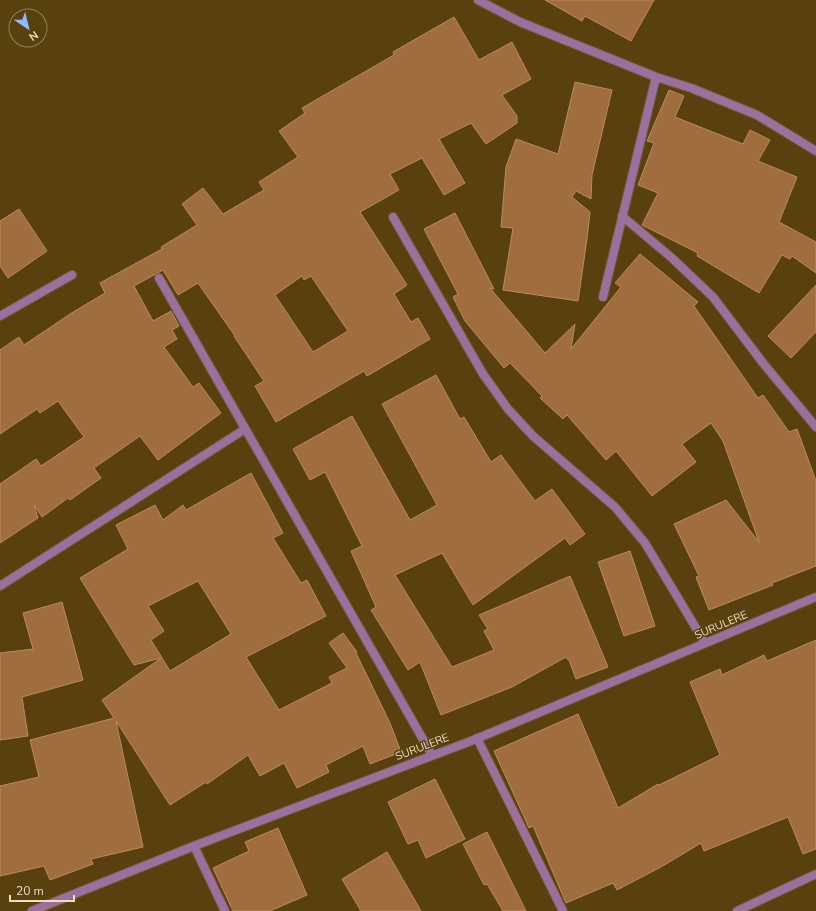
<svg xmlns="http://www.w3.org/2000/svg" width="816" height="911" font-family="'Nunito Sans',sans-serif">
	<style>
		.building { fill: #a06d3e; stroke: #bf8a5b; fill-rule: evenodd }
		.lines { fill: none; stroke-linecap: round; stroke-linejoin: round }
		.street-casing { stroke: #735d2e; stroke-width: 10 }
		.street { stroke: #9b70a0; stroke-width: 8 }
		.labels { text-anchor: middle; dominant-baseline: central; stroke-width: 3; stroke-linejoin: round; paint-order: stroke }
		.street-label { font-size: 11px; fill: #efdebf; stroke: #58410e }
	</style>
	<rect width="100%" height="100%" fill="#58410e"/>
	<!-- building -->
	<path class="building" d="M 545,0 L 654,0 L 631,41 L 585,16 L 582,21 Z
		M 454,17 L 479,60 L 512,42 L 531,79 L 502,95 L 517,116 L 517,123 L 486,144 L 471,123 L 439,139 L 465,183 L 444,195 L 422,158 L 390,174 L 399,190 L 360,212 L 407,285 L 394,294 L 411,322 L 418,318 L 430,339 L 367,376 L 364,371 L 276,422 L 255,386 L 264,381 L 234,336 L 235,336 L 198,283 L 178,295 L 163,270 L 134,286 L 153,321 L 171,311 L 179,326 L 172,330 L 177,339 L 164,347 L 193,387 L 199,383 L 221,413 L 158,460 L 140,436 L 94,468 L 101,478 L 70,500 L 68,498 L 42,517 L 34,505 L 38,518 L 0,543 L 0,484 L 36,459 L 41,466 L 84,437 L 58,401 L 40,413 L 37,409 L 0,434 L 0,350 L 19,337 L 24,345 L 70,314 L 105,293 L 100,283 L 162,249 L 161,247 L 197,225 L 182,204 L 203,188 L 223,214 L 264,190 L 259,182 L 298,157 L 279,131 L 305,113 L 302,108 L 394,55 L 393,52 ZM 302,276 L 304,280 L 311,276 L 348,331 L 313,352 L 275,295 Z
		M 575,82 L 612,90 L 592,175 L 591,199 L 576,191 L 572,197 L 590,212 L 587,239 L 578,301 L 503,290 L 513,228 L 501,227 L 506,167 L 516,139 L 558,154 Z
		M 669,90 L 684,96 L 675,117 L 743,144 L 750,130 L 770,140 L 758,161 L 797,177 L 779,222 L 816,242 L 816,273 L 792,256 L 790,259 L 782,255 L 759,293 L 697,256 L 698,253 L 642,225 L 658,193 L 638,185 L 654,143 L 647,141 Z
		M 19,209 L 47,251 L 8,278 L 0,266 L 0,221 Z
		M 455,213 L 494,289 L 490,288 L 545,353 L 575,324 L 571,349 L 621,287 L 615,283 L 640,254 L 698,302 L 694,306 L 758,398 L 763,395 L 789,432 L 797,429 L 816,481 L 816,566 L 772,583 L 773,585 L 709,610 L 696,577 L 699,576 L 674,524 L 726,500 L 759,542 L 723,441 L 711,423 L 682,444 L 696,462 L 652,496 L 616,451 L 606,460 L 567,415 L 563,419 L 540,398 L 542,396 L 510,363 L 504,368 L 465,321 L 453,297 L 458,294 L 424,229 Z
		M 816,285 L 816,332 L 791,358 L 768,336 Z
		M 436,375 L 460,419 L 464,417 L 491,462 L 501,455 L 535,501 L 552,489 L 585,534 L 570,545 L 565,538 L 473,605 L 442,553 L 395,575 L 452,667 L 494,650 L 484,631 L 488,629 L 479,615 L 570,576 L 608,667 L 576,679 L 569,660 L 568,660 L 566,657 L 512,687 L 441,715 L 420,662 L 408,670 L 371,610 L 376,607 L 351,551 L 362,546 L 325,472 L 310,480 L 293,449 L 352,416 L 410,520 L 437,505 L 382,404 Z
		M 251,473 L 283,533 L 273,538 L 301,583 L 307,580 L 326,616 L 246,657 L 279,710 L 332,683 L 329,677 L 347,668 L 329,643 L 343,633 L 357,652 L 356,653 L 390,723 L 401,752 L 370,764 L 363,746 L 326,765 L 329,772 L 297,788 L 284,763 L 260,776 L 248,755 L 207,784 L 206,782 L 170,805 L 116,721 L 143,847 L 91,859 L 93,864 L 50,880 L 44,866 L 0,876 L 0,786 L 39,777 L 30,740 L 114,718 L 102,700 L 161,658 L 134,665 L 80,578 L 128,549 L 116,525 L 155,505 L 163,520 L 183,505 L 186,510 ZM 198,581 L 231,634 L 170,671 L 151,640 L 164,631 L 148,606 Z
		M 630,551 L 655,626 L 624,636 L 598,562 Z
		M 62,602 L 83,680 L 22,697 L 28,736 L 0,740 L 0,653 L 33,649 L 23,613 Z
		M 816,640 L 816,849 L 803,854 L 788,817 L 704,851 L 701,843 L 661,867 L 617,890 L 613,883 L 566,903 L 533,826 L 529,828 L 494,751 L 578,714 L 618,808 L 658,784 L 659,785 L 720,755 L 690,682 L 720,669 L 722,675 L 764,655 L 767,661 Z
		M 435,779 L 465,839 L 426,858 L 418,840 L 408,844 L 388,802 Z
		M 278,828 L 307,895 L 270,911 L 233,911 L 213,868 L 249,851 L 245,842 Z
		M 487,832 L 526,911 L 503,911 L 487,884 L 484,885 L 463,844 Z
		M 387,852 L 394,864 L 421,911 L 361,911 L 342,879 Z"/>
	<g class="lines">
		<defs>
			<path id="street" d="M 478,0 L 520,22 L 656,77 L 691,88 L 757,115 L 816,151
				M 622,216 L 672,258 L 713,297 L 763,363 L 816,427
				M 393,217 L 483,374 L 508,409 L 533,436 L 615,507 L 645,543 L 705,643
				M 159,278 L 432,755
				M 603,297 L 656,77
				M 0,316 L 72,275
				M 0,586 L 245,429
				M 477,738 L 563,911
				M 194,846 L 225,911
				M 32,911 L 194,846 L 471,741 L 816,597
				M 737,911 L 816,874"/>
		</defs>
		<!-- street casing -->
		<use href="#street" class="street-casing"/>
		<!-- street -->
		<use href="#street" class="street"/>
	</g>
	<g class="labels">
		<!-- street labels -->
		<g class="street-label">
			<text transform="translate(721 625) rotate(-23)">SURULERE</text>
			<text transform="translate(422 747) rotate(-21)">SURULERE</text>
		</g>
	</g>
	<!-- north arrow -->
	<g transform="translate(28 28) rotate(145)"><circle r="19" fill="#58410e" stroke="#948055"/>
	<path d="M0-3L7 15L0 10L-7 15Z" fill="#92b7fd"/>
	<text y="-6" font-size="11" font-weight="bold" text-anchor="middle" fill="#efdebf">N</text>
	</g>
	<!-- scale -->
	<path d="M10 895v6h64v-6" fill="none" stroke="#efdebf" stroke-width="2"/>
	<text x="16" y="895" font-size="12" fill="#efdebf" stroke="#58410e" stroke-width="3" paint-order="stroke">20 m</text>
</svg>
